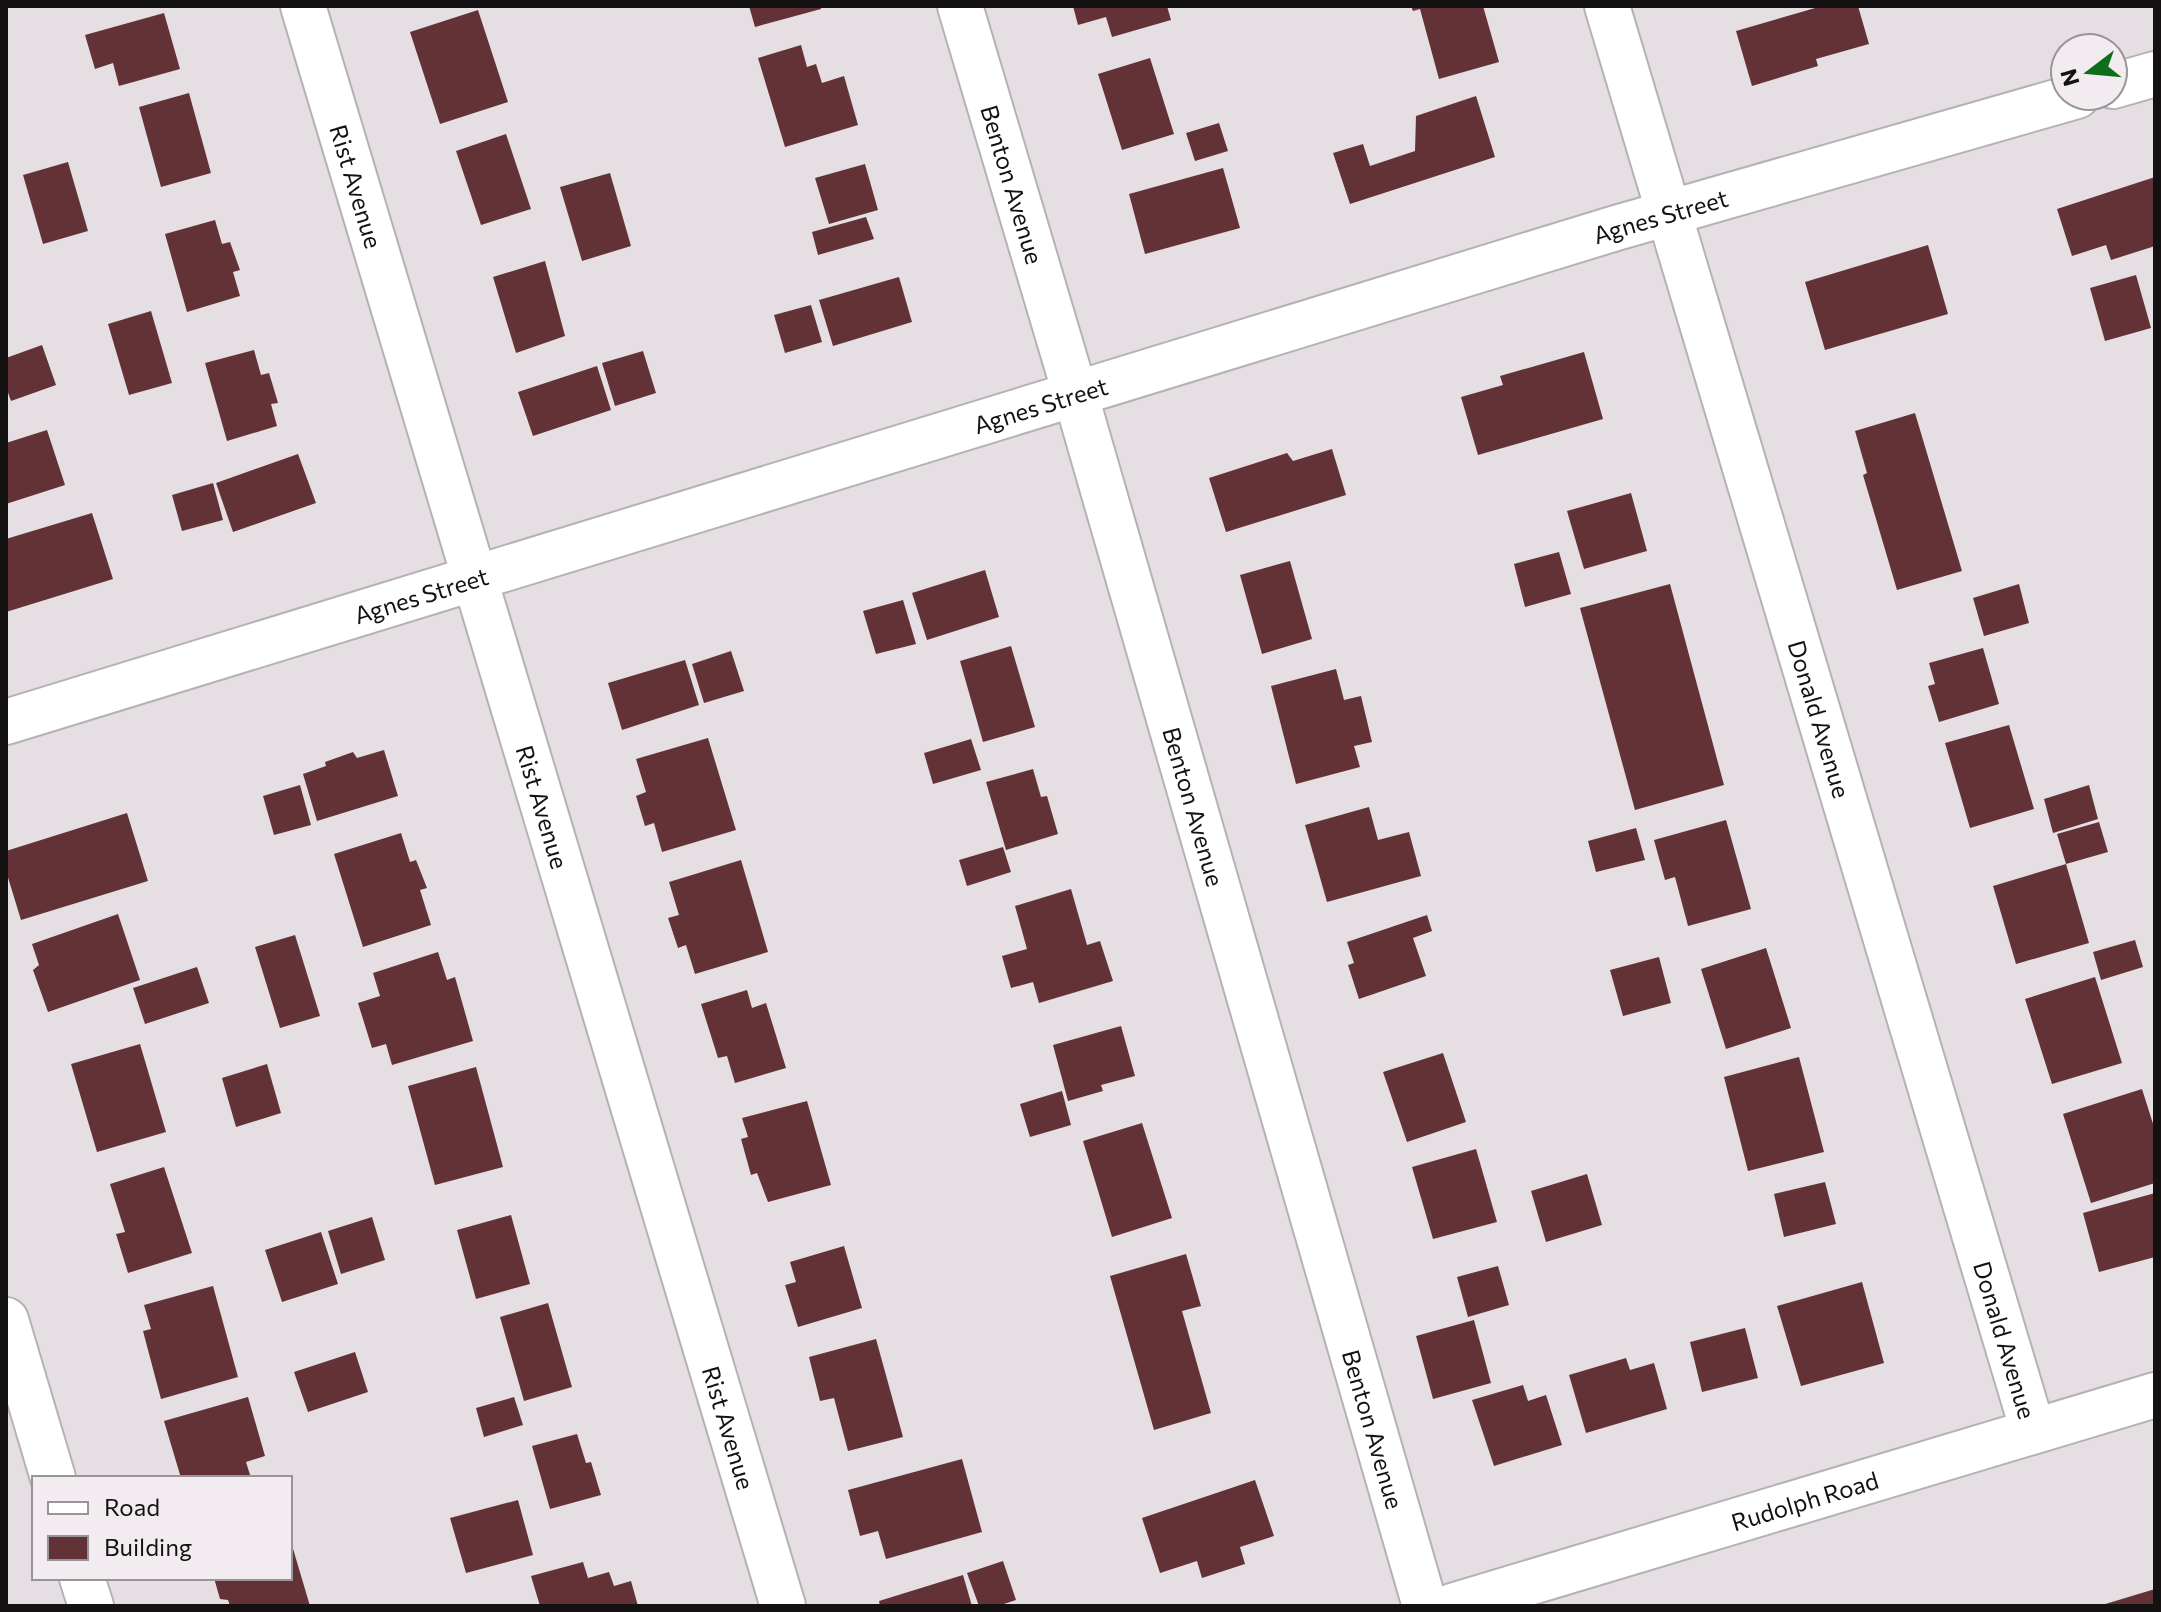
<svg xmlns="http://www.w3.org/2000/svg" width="2161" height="1612" font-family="Commissioner,sans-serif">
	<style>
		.building { fill: #623237 }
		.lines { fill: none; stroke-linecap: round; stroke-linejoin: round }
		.minor-casing { stroke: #b6b1b4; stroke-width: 48 }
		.minor { stroke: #fff; stroke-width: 44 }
		.labels { text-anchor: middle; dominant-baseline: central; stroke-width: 8; stroke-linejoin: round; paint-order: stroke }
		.street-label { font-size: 24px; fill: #131112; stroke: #f2ecf0 }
	</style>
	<rect width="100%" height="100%" fill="#e5dfe3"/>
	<!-- building -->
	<path class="building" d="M 749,6 L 821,6 L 821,9 L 755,27 Z
		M 1073,6 L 1167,6 L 1171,20 L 1112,37 L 1106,17 L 1078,25 Z
		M 1411,6 L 1483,6 L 1499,62 L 1439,79 L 1420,9 L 1413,11 Z
		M 1822,6 L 1858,6 L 1869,44 L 1816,59 L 1818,66 L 1752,86 L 1736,31 Z
		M 478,10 L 508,102 L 440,124 L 410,32 Z
		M 164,13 L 180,69 L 119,86 L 113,63 L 95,69 L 85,35 Z
		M 801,45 L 807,67 L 816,64 L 822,83 L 844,76 L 858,125 L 785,147 L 758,58 Z
		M 1150,58 L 1174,134 L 1122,150 L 1098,74 Z
		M 189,93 L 211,173 L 161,187 L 139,107 Z
		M 1476,96 L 1495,157 L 1350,204 L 1333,153 L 1363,144 L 1370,166 L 1415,151 L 1416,116 Z
		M 1219,123 L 1228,151 L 1195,161 L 1186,133 Z
		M 506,134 L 531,209 L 481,225 L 456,151 Z
		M 68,162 L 88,231 L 43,244 L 23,175 Z
		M 865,164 L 878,210 L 829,224 L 815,178 Z
		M 1223,168 L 1240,228 L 1145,254 L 1129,194 Z
		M 610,173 L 631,246 L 582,261 L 560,187 Z
		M 2155,177 L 2155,246 L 2111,260 L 2106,245 L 2072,256 L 2057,209 Z
		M 866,217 L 874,239 L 818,255 L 812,232 Z
		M 215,220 L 222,244 L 230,242 L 240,270 L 233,272 L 240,296 L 187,312 L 165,234 Z
		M 1928,245 L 1948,314 L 1825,350 L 1805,282 Z
		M 545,261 L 565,336 L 516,353 L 493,277 Z
		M 2136,275 L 2151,328 L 2105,341 L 2090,288 Z
		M 899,277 L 912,322 L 833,346 L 819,300 Z
		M 811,305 L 822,342 L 785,353 L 774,315 Z
		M 151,311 L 172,383 L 129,395 L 108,324 Z
		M 42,345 L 56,385 L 11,401 L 6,387 L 6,358 Z
		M 254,350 L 261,375 L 269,373 L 273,386 L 278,403 L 271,404 L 277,426 L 227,441 L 205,363 Z
		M 643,351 L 656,393 L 615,406 L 602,363 Z
		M 1584,352 L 1603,419 L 1478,455 L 1461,397 L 1503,385 L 1500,376 Z
		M 597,366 L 611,410 L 533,436 L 518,392 Z
		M 1915,413 L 1962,571 L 1897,590 L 1863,475 L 1867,473 L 1855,431 Z
		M 47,430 L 65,485 L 6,504 L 6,443 Z
		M 1332,449 L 1346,495 L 1226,532 L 1209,478 L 1287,453 L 1293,461 Z
		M 298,454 L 316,503 L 233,532 L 216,483 Z
		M 213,483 L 223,520 L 182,531 L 172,495 Z
		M 1631,493 L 1647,551 L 1584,569 L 1567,511 Z
		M 92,513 L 113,579 L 6,612 L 6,539 Z
		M 1559,552 L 1571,594 L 1525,607 L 1514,564 Z
		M 1290,561 L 1312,639 L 1262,654 L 1240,575 Z
		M 985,570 L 999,617 L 927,640 L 912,593 Z
		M 1670,584 L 1724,785 L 1635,810 L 1580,608 Z
		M 2019,584 L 2029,623 L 1984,636 L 1973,598 Z
		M 903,600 L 916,644 L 876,654 L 863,611 Z
		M 1011,646 L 1035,727 L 983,742 L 960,661 Z
		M 1983,648 L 1999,704 L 1939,722 L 1928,686 L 1935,684 L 1929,663 Z
		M 731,651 L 744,691 L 704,703 L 692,664 Z
		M 685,660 L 699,705 L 622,730 L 608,683 Z
		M 1336,669 L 1344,700 L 1361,696 L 1372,742 L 1354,746 L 1360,767 L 1296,784 L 1271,686 Z
		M 2009,725 L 2034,809 L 1970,828 L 1945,743 Z
		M 708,738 L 736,830 L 662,852 L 654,823 L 645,826 L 636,796 L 646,792 L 636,759 Z
		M 971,739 L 981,770 L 933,784 L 924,753 Z
		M 384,750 L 398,796 L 317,821 L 303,774 L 326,766 L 325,762 L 353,752 L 357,758 Z
		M 1033,769 L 1041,797 L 1047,796 L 1058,834 L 1006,850 L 986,782 Z
		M 300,785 L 311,825 L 274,835 L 263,796 Z
		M 2089,785 L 2098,819 L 2053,833 L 2044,799 Z
		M 1369,807 L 1378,840 L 1409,832 L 1421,876 L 1327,902 L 1305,825 Z
		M 127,813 L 148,881 L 21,920 L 6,871 L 6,851 Z
		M 1726,820 L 1751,909 L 1688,926 L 1675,877 L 1665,880 L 1654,840 Z
		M 2099,822 L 2108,852 L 2066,864 L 2089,943 L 2016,964 L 1993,886 L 2066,864 L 2057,834 Z
		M 1636,828 L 1645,860 L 1596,872 L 1588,841 Z
		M 401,833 L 410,862 L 416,860 L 427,888 L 420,890 L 431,925 L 363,947 L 334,854 Z
		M 1003,847 L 1011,872 L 967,886 L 959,860 Z
		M 741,860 L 768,952 L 695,974 L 686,945 L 678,948 L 668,918 L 679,915 L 669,882 Z
		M 1071,889 L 1087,945 L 1100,941 L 1113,981 L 1039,1003 L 1033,982 L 1011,988 L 1002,956 L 1027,949 L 1015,906 Z
		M 118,914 L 140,980 L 48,1012 L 33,970 L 39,965 L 32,944 Z
		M 1427,915 L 1432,931 L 1413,938 L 1426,976 L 1359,999 L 1348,965 L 1354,963 L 1347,942 Z
		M 295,935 L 320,1016 L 280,1028 L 255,947 Z
		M 2135,940 L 2143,967 L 2101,980 L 2093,952 Z
		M 1766,948 L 1791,1028 L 1726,1049 L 1701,969 Z
		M 438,952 L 447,980 L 455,977 L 473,1041 L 392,1065 L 386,1044 L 372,1048 L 358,1003 L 380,996 L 373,973 Z
		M 1659,957 L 1671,1003 L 1623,1016 L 1610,970 Z
		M 197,967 L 209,1003 L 145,1024 L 133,988 Z
		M 2095,977 L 2122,1063 L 2052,1084 L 2025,999 Z
		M 747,990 L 752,1008 L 766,1003 L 786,1068 L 735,1083 L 727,1056 L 718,1058 L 701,1004 Z
		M 1121,1026 L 1135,1076 L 1101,1085 L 1103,1091 L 1068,1101 L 1053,1045 Z
		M 140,1044 L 166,1132 L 97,1152 L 71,1064 Z
		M 1443,1053 L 1466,1122 L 1407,1142 L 1383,1072 Z
		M 1799,1057 L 1824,1152 L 1748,1171 L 1724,1077 Z
		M 267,1064 L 281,1113 L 236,1127 L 222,1078 Z
		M 476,1067 L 503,1167 L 435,1185 L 408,1086 Z
		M 2142,1089 L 2155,1130 L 2155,1183 L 2091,1203 L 2063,1114 Z
		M 1062,1091 L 1071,1125 L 1030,1137 L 1020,1104 Z
		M 807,1101 L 831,1185 L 768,1202 L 757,1173 L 751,1175 L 741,1139 L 748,1137 L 742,1118 Z
		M 1142,1123 L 1172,1218 L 1112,1237 L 1083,1141 Z
		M 1476,1149 L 1497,1222 L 1433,1239 L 1412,1167 Z
		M 164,1167 L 192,1253 L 128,1273 L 116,1234 L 125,1232 L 110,1184 Z
		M 1587,1174 L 1602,1225 L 1546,1242 L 1531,1191 Z
		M 1825,1182 L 1836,1224 L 1784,1237 L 1774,1194 Z
		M 2155,1193 L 2155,1257 L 2099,1272 L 2083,1213 Z
		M 511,1215 L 530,1284 L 476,1299 L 457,1230 Z
		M 372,1217 L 385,1260 L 341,1274 L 328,1231 Z
		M 321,1232 L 338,1284 L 282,1302 L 265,1250 Z
		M 844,1246 L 862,1308 L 798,1327 L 785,1285 L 796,1282 L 790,1262 Z
		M 1186,1254 L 1201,1306 L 1182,1311 L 1211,1413 L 1154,1430 L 1110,1276 Z
		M 1498,1266 L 1509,1305 L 1468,1317 L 1457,1277 Z
		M 1862,1282 L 1884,1363 L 1801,1386 L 1777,1306 Z
		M 213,1286 L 238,1377 L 161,1399 L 143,1331 L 151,1329 L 144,1305 Z
		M 548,1303 L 572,1387 L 524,1401 L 500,1317 Z
		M 1474,1320 L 1491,1383 L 1433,1399 L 1416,1336 Z
		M 1745,1328 L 1758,1378 L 1702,1392 L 1690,1342 Z
		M 876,1339 L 903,1437 L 848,1451 L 834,1398 L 820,1401 L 809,1357 Z
		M 355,1352 L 368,1392 L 308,1412 L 294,1372 Z
		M 1626,1358 L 1630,1370 L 1654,1363 L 1667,1409 L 1586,1433 L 1569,1375 Z
		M 1523,1385 L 1528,1401 L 1546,1395 L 1562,1445 L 1494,1466 L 1472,1400 Z
		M 248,1397 L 265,1456 L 246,1462 L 251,1478 L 181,1478 L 164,1421 Z
		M 514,1397 L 523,1425 L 484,1437 L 476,1408 Z
		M 577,1434 L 586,1463 L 591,1462 L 601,1495 L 550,1509 L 532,1446 Z
		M 962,1459 L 982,1532 L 886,1559 L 878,1531 L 860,1536 L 848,1490 Z
		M 1255,1480 L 1274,1536 L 1240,1547 L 1245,1564 L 1202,1578 L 1197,1561 L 1160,1573 L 1142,1518 Z
		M 518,1500 L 533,1555 L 466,1573 L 450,1518 Z
		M 291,1542 L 310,1606 L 230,1606 L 228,1600 L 220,1599 L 214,1578 L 290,1578 Z
		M 1003,1561 L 1016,1600 L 998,1606 L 979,1606 L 967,1573 Z
		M 583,1562 L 588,1578 L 609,1572 L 614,1586 L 631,1581 L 638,1606 L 540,1606 L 531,1576 Z
		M 963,1575 L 972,1606 L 880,1606 L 879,1601 Z
		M 2155,1589 L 2155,1606 L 2102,1606 L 2102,1605 Z"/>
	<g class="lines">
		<defs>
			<g id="minor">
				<path id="s1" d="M 303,6 L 783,1606"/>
				<path id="s2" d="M 960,6 L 1075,393 L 1425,1606"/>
				<path id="s3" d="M 1607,6 L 2033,1431"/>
				<path d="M 2113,86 L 2155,74"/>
				<path id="s4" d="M 6,722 L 1616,228 L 2077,96"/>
				<path d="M 6,1320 L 53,1478"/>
				<path d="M 82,1578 L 91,1606"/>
				<path id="s5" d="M 1452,1606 L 2155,1395"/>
			</g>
		</defs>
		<!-- minor casing -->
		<use href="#minor" class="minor-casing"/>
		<!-- minor -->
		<use href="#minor" class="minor"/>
	</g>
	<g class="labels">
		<!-- street labels -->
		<g class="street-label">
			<text stroke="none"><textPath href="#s2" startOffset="186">Benton Avenue</textPath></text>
			<text stroke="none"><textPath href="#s1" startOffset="188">Rist Avenue</textPath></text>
			<text stroke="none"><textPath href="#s4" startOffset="1730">Agnes Street</textPath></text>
			<text stroke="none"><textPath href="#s4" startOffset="1082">Agnes Street</textPath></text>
			<text stroke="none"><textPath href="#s4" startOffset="434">Agnes Street</textPath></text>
			<text stroke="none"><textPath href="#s3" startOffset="744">Donald Avenue</textPath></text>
			<text stroke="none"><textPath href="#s1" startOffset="836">Rist Avenue</textPath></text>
			<text stroke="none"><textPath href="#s2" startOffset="834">Benton Avenue</textPath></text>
			<text stroke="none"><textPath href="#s3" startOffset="1392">Donald Avenue</textPath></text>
			<text stroke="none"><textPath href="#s1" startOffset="1484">Rist Avenue</textPath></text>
			<text stroke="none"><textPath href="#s2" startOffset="1482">Benton Avenue</textPath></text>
			<text stroke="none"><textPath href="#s5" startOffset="368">Rudolph Road</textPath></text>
		</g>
	</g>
	<!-- border -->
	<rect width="2161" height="1612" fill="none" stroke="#131112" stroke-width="16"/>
	<!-- legend -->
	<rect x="32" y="1476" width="260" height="104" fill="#f2ecf0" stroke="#999497" stroke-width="2"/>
	<rect x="48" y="1502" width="40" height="12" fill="#ffffff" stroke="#999497" stroke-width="2"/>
	<text x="104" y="1516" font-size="24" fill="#131112">Road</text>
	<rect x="48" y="1536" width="40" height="24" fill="#623237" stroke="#999497" stroke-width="2"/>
	<text x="104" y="1556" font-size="24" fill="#131112">Building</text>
	<!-- north arrow -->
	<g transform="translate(2089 72) rotate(254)"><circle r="38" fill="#f2ecf0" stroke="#999497" stroke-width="2"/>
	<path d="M0-6L14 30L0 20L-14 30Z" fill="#0d6e1b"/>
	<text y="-12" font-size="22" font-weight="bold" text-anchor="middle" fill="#131112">N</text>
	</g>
</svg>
